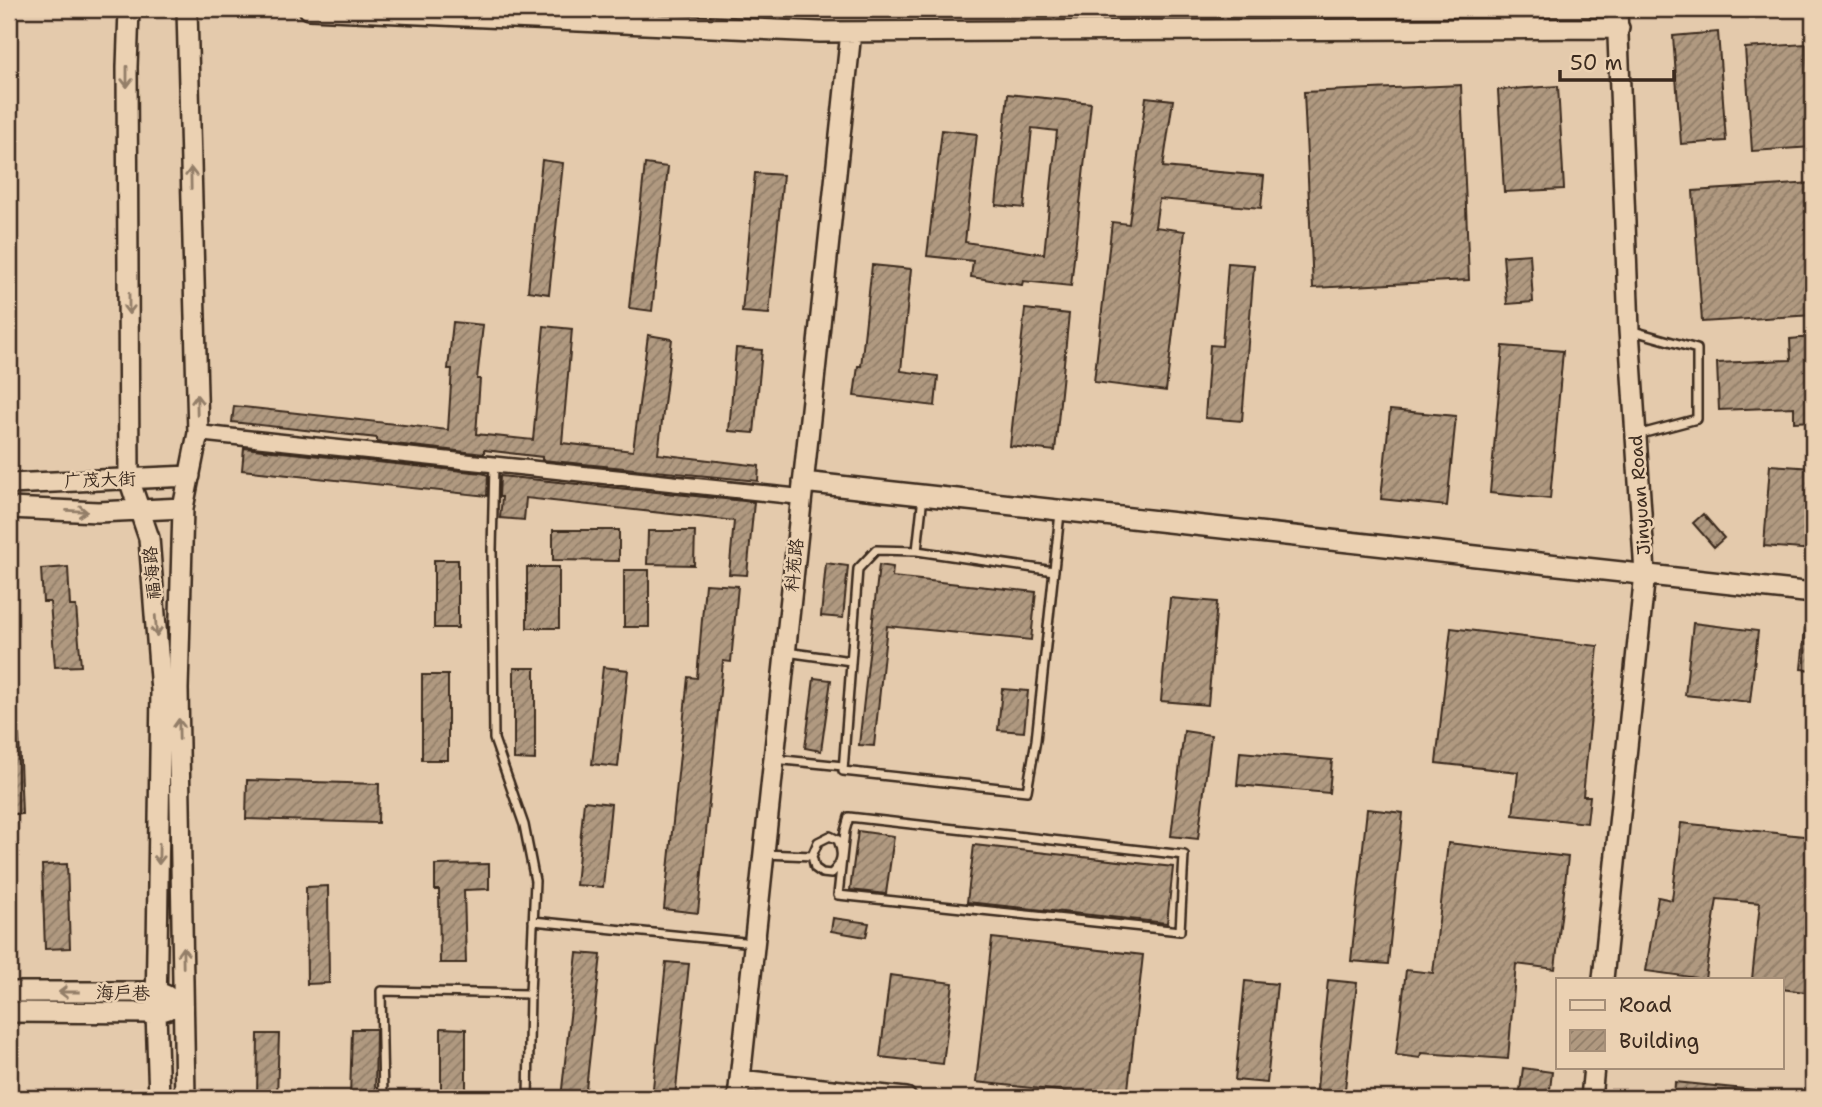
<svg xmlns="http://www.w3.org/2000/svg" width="1822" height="1107" font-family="'Shantell Sans','LXGW WenKai TC',sans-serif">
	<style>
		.building { fill: url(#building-hatch); stroke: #3b2a1e; stroke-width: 2 }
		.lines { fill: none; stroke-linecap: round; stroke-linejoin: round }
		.lane-casing { stroke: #3b2a1e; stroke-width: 12 }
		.street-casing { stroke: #3b2a1e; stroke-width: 19 }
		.secondary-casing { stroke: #3b2a1e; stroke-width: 24 }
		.lane { stroke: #ebd1b2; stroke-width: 7 }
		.street { stroke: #ebd1b2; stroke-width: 14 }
		.secondary { stroke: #ebd1b2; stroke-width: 19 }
		.oneway { stroke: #937e68 }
		.labels { text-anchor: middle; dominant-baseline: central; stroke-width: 5; stroke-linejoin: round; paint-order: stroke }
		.street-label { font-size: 18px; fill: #3b2a1e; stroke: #ebd1b2 }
	</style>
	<defs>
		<pattern id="building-hatch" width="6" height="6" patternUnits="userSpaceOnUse" patternTransform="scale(1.75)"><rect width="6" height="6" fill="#b09980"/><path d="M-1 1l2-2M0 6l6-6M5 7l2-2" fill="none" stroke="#907d68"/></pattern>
	</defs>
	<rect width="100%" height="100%" fill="#e4caac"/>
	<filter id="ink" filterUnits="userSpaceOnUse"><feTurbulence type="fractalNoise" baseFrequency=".0143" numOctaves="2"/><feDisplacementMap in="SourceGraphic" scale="14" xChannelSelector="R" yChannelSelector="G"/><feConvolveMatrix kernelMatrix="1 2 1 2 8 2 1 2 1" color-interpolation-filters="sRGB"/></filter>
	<g filter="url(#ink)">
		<!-- building -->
		<path class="building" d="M 1718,32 L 1726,141 L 1681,144 L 1673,36 Z
			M 1806,44 L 1813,147 L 1752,151 L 1745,48 Z
			M 1461,85 L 1469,280 L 1313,288 L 1304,92 Z
			M 1558,86 L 1564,189 L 1504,192 L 1498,90 Z
			M 1008,94 L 1091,103 L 1071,286 L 1023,281 L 1022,285 L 971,277 L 973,261 L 927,256 L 942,130 L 977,134 L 965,242 L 1044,254 L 1057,131 L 1032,128 L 1024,208 L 996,205 Z
			M 1146,97 L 1173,100 L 1163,167 L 1264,176 L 1261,208 L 1159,199 L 1155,227 L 1185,231 L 1166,391 L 1094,382 L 1112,222 L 1129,224 Z
			M 542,160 L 563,163 L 549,294 L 528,291 Z
			M 645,164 L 668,167 L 652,311 L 629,308 Z
			M 755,173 L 783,175 L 769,314 L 742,312 Z
			M 1813,183 L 1813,315 L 1702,322 L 1693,191 Z
			M 1530,254 L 1533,302 L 1507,304 L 1503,256 Z
			M 1228,263 L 1254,265 L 1242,421 L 1205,418 L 1210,345 L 1222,346 Z
			M 872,265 L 911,269 L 901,371 L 938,376 L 935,406 L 854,396 L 858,366 L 861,366 Z
			M 1025,309 L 1069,314 L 1055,451 L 1010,446 Z
			M 453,322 L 483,325 L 477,379 L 480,379 L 476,434 L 533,440 L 544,326 L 572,329 L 562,443 L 633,451 L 648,335 L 672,339 L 658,454 L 759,466 L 758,481 L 542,460 L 542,457 L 484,450 L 484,454 L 377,442 L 377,438 L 232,422 L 234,406 L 448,430 L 452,369 L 448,369 Z
			M 1813,337 L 1813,421 L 1794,422 L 1794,407 L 1719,410 L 1717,363 L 1791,360 L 1790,339 Z
			M 1503,346 L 1563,351 L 1550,499 L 1490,493 Z
			M 736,348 L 762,350 L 754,433 L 729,431 Z
			M 1390,410 L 1456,416 L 1447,506 L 1381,499 Z
			M 244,448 L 482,473 L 488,475 L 487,496 L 242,470 Z
			M 1770,465 L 1813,468 L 1813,550 L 1764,546 Z
			M 500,476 L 754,502 L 747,575 L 729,574 L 734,521 L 526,498 L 524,520 L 500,518 L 502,497 L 499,497 Z
			M 1703,514 L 1724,538 L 1714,547 L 1693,523 Z
			M 553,530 L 619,530 L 619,561 L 553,560 Z
			M 648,531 L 695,531 L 694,565 L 647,564 Z
			M 434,560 L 458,560 L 458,628 L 434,628 Z
			M 826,563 L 848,566 L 843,618 L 821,616 Z
			M 879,565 L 893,567 L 892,577 L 1036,592 L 1031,640 L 887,626 L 874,746 L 859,745 Z
			M 68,567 L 70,606 L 76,606 L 81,666 L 55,667 L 50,602 L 43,602 L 41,569 Z
			M 527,567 L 559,567 L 559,628 L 527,628 Z
			M 624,570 L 649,570 L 649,627 L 624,627 Z
			M 705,584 L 738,586 L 731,662 L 723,661 L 698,913 L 664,909 L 688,677 L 697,678 Z
			M 1170,598 L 1217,602 L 1208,705 L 1161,701 Z
			M 1693,623 L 1758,631 L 1750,702 L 1685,695 Z
			M 1451,628 L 1598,646 L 1583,796 L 1590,796 L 1587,823 L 1513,815 L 1518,772 L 1436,763 Z
			M 1805,629 L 1813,630 L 1813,670 L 1801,669 Z
			M 603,667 L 628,670 L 618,767 L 592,764 Z
			M 514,668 L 535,668 L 535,760 L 514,759 Z
			M 422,675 L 448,675 L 448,760 L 422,760 Z
			M 814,678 L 831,680 L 821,751 L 805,748 Z
			M 1002,689 L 1028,691 L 1024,732 L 998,730 Z
			M 1184,731 L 1211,735 L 1198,839 L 1171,836 Z
			M 9,735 L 19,735 L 22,814 L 9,814 Z
			M 1240,752 L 1332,760 L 1329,793 L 1237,785 Z
			M 247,780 L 379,784 L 378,823 L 246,819 Z
			M 584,801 L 611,804 L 603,887 L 576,885 Z
			M 1367,809 L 1403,813 L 1388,964 L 1351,961 Z
			M 1681,823 L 1813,837 L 1813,993 L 1782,989 L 1782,979 L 1752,979 L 1760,903 L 1717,899 L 1705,979 L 1646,971 L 1658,897 L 1672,900 Z
			M 858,831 L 894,836 L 886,894 L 850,890 Z
			M 1448,843 L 1568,857 L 1555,969 L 1516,964 L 1508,1059 L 1421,1053 L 1420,1058 L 1396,1055 L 1406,970 L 1433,973 Z
			M 974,845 L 1173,867 L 1167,923 L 967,902 Z
			M 67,864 L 70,948 L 45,949 L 42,865 Z
			M 489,864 L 489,889 L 464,890 L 466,963 L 440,963 L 439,890 L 435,890 L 435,865 Z
			M 328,886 L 329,983 L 307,984 L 306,887 Z
			M 833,918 L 869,923 L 866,937 L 831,931 Z
			M 992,938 L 1143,955 L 1127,1098 L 976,1082 Z
			M 577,953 L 601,955 L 585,1098 L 561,1098 Z
			M 666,962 L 689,964 L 675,1098 L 652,1098 Z
			M 890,975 L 953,983 L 943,1064 L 880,1057 Z
			M 1328,980 L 1357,983 L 1344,1098 L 1316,1098 Z
			M 1245,981 L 1277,984 L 1267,1083 L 1235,1080 Z
			M 441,1028 L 466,1029 L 466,1098 L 441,1098 Z
			M 352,1029 L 376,1029 L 375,1098 L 350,1098 Z
			M 258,1034 L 279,1034 L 277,1098 L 257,1098 Z
			M 1523,1068 L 1552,1072 L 1549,1098 L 1519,1098 Z
			M 1675,1082 L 1754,1090 L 1754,1098 L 1674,1098 Z"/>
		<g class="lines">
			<defs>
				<path id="lane" d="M 1630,330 L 1697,349 L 1697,419 L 1637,435
					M 494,464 L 492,550 L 494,739 L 524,825 L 535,881 L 530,994 L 528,1098
					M 923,496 L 917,551 L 876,550 L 858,569 L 843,771 L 1027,791 L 1036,740 L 1060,513
					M 917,551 L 1054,571
					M 786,652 L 851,661
					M 774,759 L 843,766
					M 849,817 L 1184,855 L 1180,931 L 838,895 L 845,831 Z
					M 830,836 L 838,840 C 844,854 842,864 831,874 L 822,873 L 815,868 L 812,856 L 818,842 Z
					M 764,854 L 812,856
					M 533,921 L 754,943
					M 383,1098 L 381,991 L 530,994"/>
				<path id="street" d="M 198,433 L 801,497"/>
				<path id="secondary" d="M 129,9 L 127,67 L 129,479 L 149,538 L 161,691 L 156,1013 L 159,1098
					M 309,9 L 820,32 L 1619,28
					M 803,482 C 1140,521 1477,553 1813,593
					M 9,484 L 190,476
					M 9,508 L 98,512 L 183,508
					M 1603,979 L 1645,573 L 1629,330 L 1617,9
					M 9,992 L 158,992 L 167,996
					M 9,1012 L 156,1013 L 168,1009
					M 740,1080 L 906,1098
					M 185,1098 L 178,689 L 183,508 L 198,433 L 187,9
					M 738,1098 L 851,32
					M 1591,1098 L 1594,1067"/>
			</defs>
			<!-- lane casing -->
			<use href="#lane" class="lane-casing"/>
			<!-- street casing -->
			<use href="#street" class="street-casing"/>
			<!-- secondary casing -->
			<use href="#secondary" class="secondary-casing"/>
			<!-- lane -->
			<use href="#lane" class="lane"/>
			<!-- street -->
			<use href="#street" class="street"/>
			<!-- secondary -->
			<use href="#secondary" class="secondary"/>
		</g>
		<!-- one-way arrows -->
		<defs><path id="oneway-shaft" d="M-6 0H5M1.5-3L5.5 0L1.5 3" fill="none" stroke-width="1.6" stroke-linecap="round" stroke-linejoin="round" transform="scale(1.75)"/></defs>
		<g class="oneway">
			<use href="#oneway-shaft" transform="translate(127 77) rotate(90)"/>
			<use href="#oneway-shaft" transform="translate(191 178) rotate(-91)"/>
			<use href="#oneway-shaft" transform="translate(129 304) rotate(90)"/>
			<use href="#oneway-shaft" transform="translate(197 405) rotate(-91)"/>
			<use href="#oneway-shaft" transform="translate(77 511) rotate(3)"/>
			<use href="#oneway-shaft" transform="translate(156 626) rotate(86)"/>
			<use href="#oneway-shaft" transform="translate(179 729) rotate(-91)"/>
			<use href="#oneway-shaft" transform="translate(159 854) rotate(91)"/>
			<use href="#oneway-shaft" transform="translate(183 957) rotate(-91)"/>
			<use href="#oneway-shaft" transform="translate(69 992) rotate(-180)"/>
		</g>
	</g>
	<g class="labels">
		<!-- street labels -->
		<g class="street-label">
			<text transform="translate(100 480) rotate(-2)">广茂大街</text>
			<text transform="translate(1640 495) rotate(-94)">Jinyuan Road</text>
			<text transform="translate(794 565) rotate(-84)">科苑路</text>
			<text transform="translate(152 573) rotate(-95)">福海路</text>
			<text transform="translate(123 993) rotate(1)">海户巷</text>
		</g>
	</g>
	<!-- margin -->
	<rect width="1822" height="1107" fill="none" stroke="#ebd1b2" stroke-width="35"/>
	<rect x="18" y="18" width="1787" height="1072" fill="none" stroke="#3b2a1e" stroke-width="2.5" filter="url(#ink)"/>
	<!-- legend -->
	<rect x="1556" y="978" width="228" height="91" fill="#ebd1b2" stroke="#a58e77" stroke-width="2"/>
	<rect x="1570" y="1000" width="35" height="10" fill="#ebd1b2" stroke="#a58e77" stroke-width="2"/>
	<text x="1619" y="1012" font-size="21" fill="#3b2a1e">Road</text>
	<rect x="1570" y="1030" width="35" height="21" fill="url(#building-hatch)" stroke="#a58e77" stroke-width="2"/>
	<text x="1619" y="1048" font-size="21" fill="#3b2a1e">Building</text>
	<!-- scale -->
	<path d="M1560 70v10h114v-10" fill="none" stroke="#3b2a1e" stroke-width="3.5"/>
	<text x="1570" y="70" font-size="21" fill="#3b2a1e" stroke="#ebd1b2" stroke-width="5" paint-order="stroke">50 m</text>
</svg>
